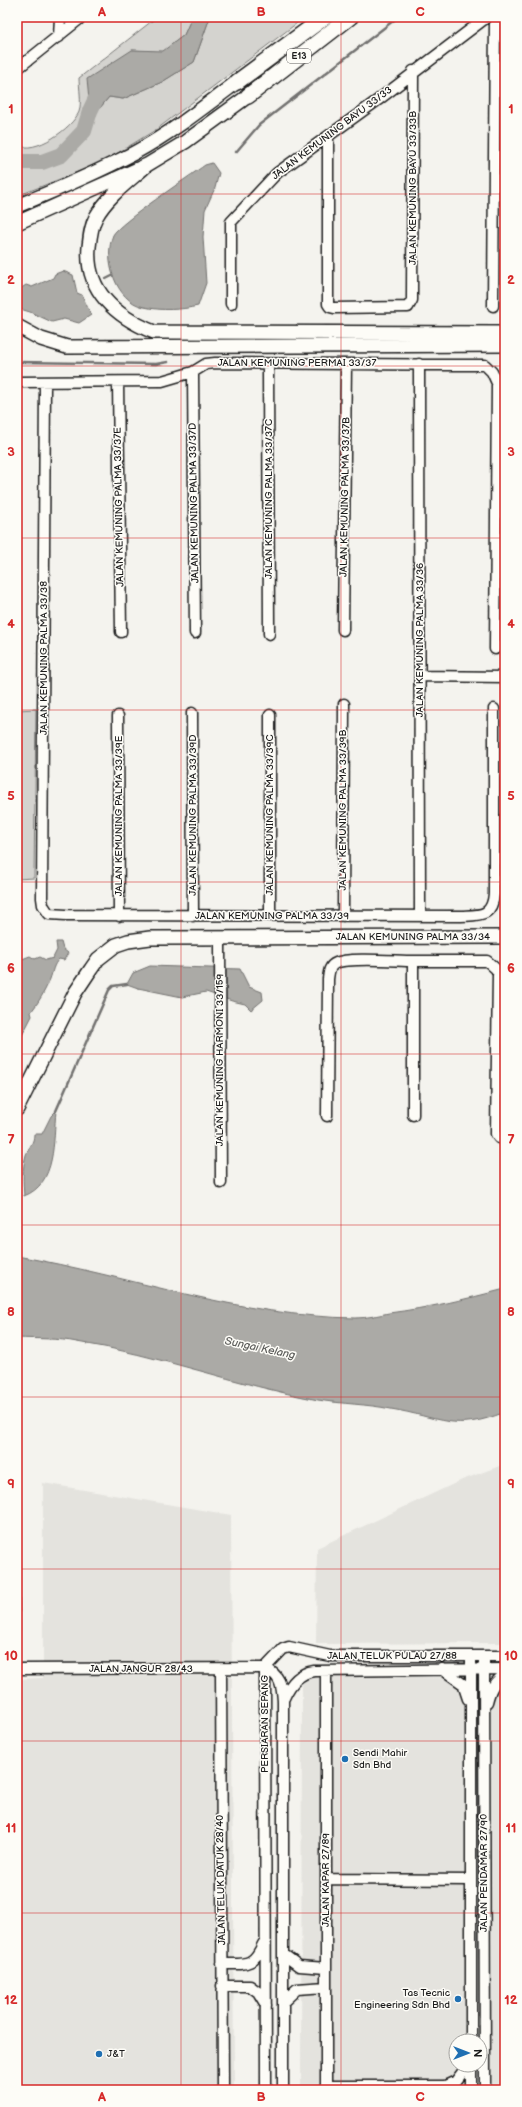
<svg xmlns="http://www.w3.org/2000/svg" width="522" height="2107" font-family="'Balsamiq Sans',sans-serif">
	<style>
		.built { fill: #e4e3de; fill-rule: evenodd }
		.green { fill: #d4d3cf; stroke: #787876 }
		.water { fill: #abaaa6; stroke: #72716f }
		.lines { fill: none; stroke-linecap: round; stroke-linejoin: round }
		.stream { stroke: #72716f; stroke-width: 2.5 }
		.river { stroke: #abaaa6; stroke-width: 16 }
		.minor-casing { stroke: #1c1c1c; stroke-width: 13 }
		.major-casing { stroke: #1c1c1c; stroke-width: 16 }
		.highway-casing { stroke: #1c1c1c; stroke-width: 18 }
		.minor { stroke: #fdfcf7; stroke-width: 10 }
		.major { stroke: #fdfcf7; stroke-width: 13 }
		.highway { stroke: #fdfcf7; stroke-width: 15 }
		.grid { fill: none; stroke: #d62828; stroke-width: 1; stroke-opacity: 0.55 }
		.poi-dot { fill: #1f6fb2; stroke: #fdfcf7; stroke-width: 1.5 }
		.labels { text-anchor: middle; dominant-baseline: central; stroke-width: 3; stroke-linejoin: round; paint-order: stroke }
		.shield { fill: #fdfcf7; stroke: #605f5e; stroke-width: 1 }
		.shield-label { font-size: 9px; font-weight: bold; fill: #1c1c1c }
		.street-label { font-size: 10px; fill: #1c1c1c; stroke: #fdfcf7 }
		.poi-label { font-size: 10px; fill: #1c1c1c; stroke: #fdfcf7; text-anchor: start }
		.water-label { font-size: 11px; font-style: italic; fill: #5c5c5a; stroke: #fdfcf7 }
		.neatline { fill: none; stroke: #d62828; stroke-width: 1.5 }
		.grid-label { font-size: 13px; text-anchor: middle; font-weight: bold; fill: #d62828 }
	</style>
	<rect width="100%" height="100%" fill="#f4f3ee"/>
	<filter id="ink" filterUnits="userSpaceOnUse"><feTurbulence type="fractalNoise" baseFrequency=".025" numOctaves="2"/><feDisplacementMap in="SourceGraphic" scale="8" xChannelSelector="R" yChannelSelector="G"/><feConvolveMatrix kernelMatrix="1 2 1 2 8 2 1 2 1" color-interpolation-filters="sRGB"/></filter>
	<g filter="url(#ink)">
		<!-- built -->
		<path class="built" d="M 505,1464 L 505,1643 L 316,1644 L 317,1548 L 462,1480 Z
			M 43,1483 L 231,1515 L 234,2090 L 17,2090 L 17,1679 L 43,1678 Z
			M 311,1676 L 505,1678 L 505,2090 L 301,2090 L 302,1682 ZM 456,2041 L 480,2041 L 480,2065 L 456,2065 Z"/>
		<!-- green -->
		<path class="green" d="M 157,17 L 192,17 L 184,35 L 163,52 L 132,50 L 99,109 L 109,97 L 123,99 L 162,82 L 194,62 L 210,17 L 305,17 L 157,129 L 103,162 L 17,196 L 17,145 C 35,155 72,128 79,112 C 82,103 79,87 79,78 Z
			M 36,709 L 34,878 L 17,879 L 17,710 Z"/>
		<!-- water -->
		<path class="water" d="M 192,17 L 210,17 L 194,62 L 162,82 L 123,99 L 109,97 L 99,109 L 90,111 L 87,79 L 132,50 L 163,51 L 184,35 Z
			M 212,163 L 219,173 L 215,188 L 205,210 L 203,237 L 206,283 L 198,306 C 181,310 162,311 144,307 C 115,301 103,259 113,235 C 119,223 190,176 205,165 Z
			M 63,271 L 73,275 L 77,293 L 82,295 L 91,315 L 79,323 L 64,319 L 52,322 L 30,312 L 17,308 L 17,283 L 20,289 L 26,285 L 32,287 L 53,278 L 55,274 Z
			M 56,942 L 61,942 L 63,949 L 68,953 L 64,960 L 59,959 C 53,965 53,971 50,979 C 45,991 39,1002 31,1012 L 32,1016 L 17,1045 L 17,961 L 30,956 L 35,959 L 40,957 L 46,960 L 53,958 L 57,950 Z
			M 150,966 L 240,969 L 249,987 L 262,992 L 263,1000 L 251,1010 L 245,1004 L 232,1001 L 206,992 L 182,997 L 138,988 L 127,984 L 133,973 Z
			M 56,1111 C 53,1140 57,1184 24,1196 C 23,1183 22,1168 26,1155 C 29,1147 34,1143 34,1134 L 42,1134 L 51,1116 Z
			M 17,1256 C 130,1276 241,1317 356,1318 C 367,1318 379,1315 389,1313 C 428,1308 467,1299 505,1289 L 505,1412 C 454,1433 440,1417 391,1409 C 367,1404 342,1404 318,1400 C 237,1385 159,1355 77,1342 C 58,1338 37,1339 17,1338 Z
			M 17,1492 L 20,1631 L 17,1635 Z"/>
		<g class="lines">
			<!-- stream -->
			<path class="stream" d="M 236,152 L 259,125 L 398,17
				M 106,279 L 112,276
				M 17,362 L 156,364 L 168,362
				M 56,1111 L 109,990 L 113,986 L 127,984"/>
			<!-- river -->
			<path class="river" d="M 17,162 L 42,162 L 61,155 L 84,131 L 90,111 L 99,92"/>
			<defs>
				<path id="minor" d="M 59,37 L 60,17
					M 17,69 L 82,17
					M 328,136 L 328,304 L 330,307 L 334,308 L 408,307 L 412,300 L 413,71
					M 231,304 L 231,222 L 277,173 L 378,100 L 487,17
					M 493,306 L 495,17
					M 268,364 L 269,634
					M 419,364 L 420,916
					M 193,372 L 195,633
					M 17,382 L 162,381 L 193,372 L 206,364 L 215,363 L 485,365 L 492,372 L 497,383 L 495,649
					M 118,382 L 121,632
					M 45,383 L 42,898 L 43,905 L 49,914 L 66,915 L 461,916 C 480,915 492,917 494,894 L 494,709
					M 343,630 L 346,364
					M 420,676 L 505,677
					M 192,713 L 193,916
					M 118,716 L 119,916
					M 270,916 L 270,715
					M 343,916 L 344,704
					M 220,938 L 221,1183
					M 413,961 L 487,961 L 496,969 L 498,973 L 496,1134 L 499,1138 L 505,1138
					M 327,1116 L 328,979 C 329,972 329,966 336,963 C 349,957 396,961 413,961 L 413,1115
					M 471,1656 L 471,2041
					M 484,1656 L 485,2090
					M 265,1668 L 266,2090
					M 265,1668 L 283,1649 L 289,1647 L 330,1656 L 505,1656
					M 17,1669 L 265,1668 C 280,1675 282,1685 283,1701 L 283,2090
					M 221,1669 L 223,2090
					M 442,1669 L 463,1684 L 468,1699
					M 326,1671 L 326,2090
					M 284,1698 C 290,1684 299,1673 314,1671 L 505,1669
					M 487,1702 C 490,1690 494,1681 505,1675
					M 326,1879 L 471,1880
					M 283,1954 L 299,1966 L 326,1968
					M 222,1964 C 246,1964 253,1967 263,1944
					M 222,1986 L 250,1986 L 258,1992 L 266,2005
					M 283,2002 L 297,1989 L 326,1987
					M 471,2065 L 471,2090
					M 326,2086 L 445,2086 L 454,2090
					M 445,2086 L 456,2081 L 468,2065"/>
				<path id="major" d="M 147,165 C 129,181 107,197 96,217 C 91,226 90,237 89,247 C 85,291 117,317 154,332 L 505,333
					M 17,206 C 56,190 96,173 134,153 C 171,133 204,107 237,82
					M 17,223 L 147,165 L 185,142 L 248,96
					M 17,326 L 41,339 L 67,347 L 505,345
					M 17,1109 L 75,993 L 91,969 L 98,959 L 116,945 L 128,941 L 150,938 L 505,937"/>
				<path id="highway" d="M 237,82 L 325,17
					M 248,96 L 350,17"/>
			</defs>
			<!-- minor casing -->
			<use href="#minor" class="minor-casing"/>
			<!-- major casing -->
			<use href="#major" class="major-casing"/>
			<!-- highway casing -->
			<use href="#highway" class="highway-casing"/>
			<!-- minor -->
			<use href="#minor" class="minor"/>
			<!-- major -->
			<use href="#major" class="major"/>
			<!-- highway -->
			<use href="#highway" class="highway"/>
		</g>
	</g>
	<!-- grid -->
	<path class="grid" d="M 181,17 L 181,2090M 341,17 L 341,2090M 17,194 L 505,194M 17,366 L 505,366M 17,538 L 505,538M 17,710 L 505,710M 17,882 L 505,882M 17,1054 L 505,1054M 17,1225 L 505,1225M 17,1397 L 505,1397M 17,1569 L 505,1569M 17,1741 L 505,1741M 17,1913 L 505,1913"/>
	<!-- markers -->
	<g class="poi-dot">
		<circle cx="345" cy="1759" r="4"/>
		<circle cx="458" cy="1999" r="4"/>
		<circle cx="99" cy="2054" r="4"/>
	</g>
	<g class="labels">
		<!-- shield labels -->
		<rect class="shield" x="287" y="49" width="24" height="14" rx="3"/>
		<g class="shield-label">
			<text x="299" y="56">E13</text>
		</g>
		<!-- street labels -->
		<g class="street-label">
			<text transform="translate(332 133) rotate(-37)">JALAN KEMUNING BAYU 33/33</text>
			<text transform="translate(413 188) rotate(-90)">JALAN KEMUNING BAYU 33/33B</text>
			<text x="297" y="363">JALAN KEMUNING PERMAI 33/37</text>
			<text transform="translate(345 497) rotate(-89)">JALAN KEMUNING PALMA 33/37B</text>
			<text transform="translate(269 499) rotate(-90)">JALAN KEMUNING PALMA 33/37C</text>
			<text transform="translate(194 503) rotate(-91)">JALAN KEMUNING PALMA 33/37D</text>
			<text transform="translate(119 507) rotate(-91)">JALAN KEMUNING PALMA 33/37E</text>
			<text transform="translate(420 640) rotate(-90)">JALAN KEMUNING PALMA 33/36</text>
			<text transform="translate(44 658) rotate(-90)">JALAN KEMUNING PALMA 33/38</text>
			<text transform="translate(343 810) rotate(-90)">JALAN KEMUNING PALMA 33/39B</text>
			<text transform="translate(193 815) rotate(-90)">JALAN KEMUNING PALMA 33/39D</text>
			<text transform="translate(270 815) rotate(-90)">JALAN KEMUNING PALMA 33/39C</text>
			<text transform="translate(119 816) rotate(-90)">JALAN KEMUNING PALMA 33/39E</text>
			<text x="272" y="916">JALAN KEMUNING PALMA 33/39</text>
			<text x="413" y="937">JALAN KEMUNING PALMA 33/34</text>
			<text transform="translate(220 1060) rotate(-90)">JALAN KEMUNING HARMONI 33/159</text>
			<text x="392" y="1656">JALAN TELUK PULAU 27/88</text>
			<text x="141" y="1669">JALAN JANGUR 28/43</text>
			<text transform="translate(265 1724) rotate(-90)">PERSIARAN SEPANG</text>
			<text transform="translate(484 1873) rotate(-90)">JALAN PENDAMAR 27/90</text>
			<text transform="translate(221 1880) rotate(-91)">JALAN TELUK DATUK 28/40</text>
			<text transform="translate(326 1880) rotate(-90)">JALAN KAPAR 27/89</text>
		</g>
		<!-- poi labels -->
		<g class="poi-label">
			<text x="353" y="1753">Sendi Mahir<tspan x="353" dy="12">Sdn Bhd</tspan></text>
			<text x="450" y="1993" text-anchor="end">Tas Tecnic<tspan x="450" dy="12">Engineering Sdn Bhd</tspan></text>
			<text x="107" y="2054">J&amp;T</text>
		</g>
		<!-- water labels -->
		<g class="water-label">
			<text transform="translate(260 1348) rotate(12)">Sungai Kelang</text>
		</g>
	</g>
	<!-- margin -->
	<rect width="522" height="2107" fill="none" stroke="#fdfcf7" stroke-width="44"/>
	<!-- north arrow -->
	<g transform="translate(468 2053) rotate(90)"><circle r="19" fill="#fdfcf7" stroke="#a3a29f"/>
	<path d="M0-3L7 15L0 10L-7 15Z" fill="#1f6fb2"/>
	<text y="-6" font-size="11" font-weight="bold" text-anchor="middle" fill="#1c1c1c">N</text>
	</g>
	<rect x="22" y="22" width="478" height="2063" class="neatline"/>
	<g class="grid-label">
		<text x="102" y="16">A</text>
		<text x="261" y="16">B</text>
		<text x="420" y="16">C</text>
		<text x="11" y="113">1</text>
		<text x="511" y="113">1</text>
		<text x="11" y="284">2</text>
		<text x="511" y="284">2</text>
		<text x="11" y="456">3</text>
		<text x="511" y="456">3</text>
		<text x="11" y="628">4</text>
		<text x="511" y="628">4</text>
		<text x="11" y="800">5</text>
		<text x="511" y="800">5</text>
		<text x="11" y="972">6</text>
		<text x="511" y="972">6</text>
		<text x="11" y="1144">7</text>
		<text x="511" y="1144">7</text>
		<text x="11" y="1316">8</text>
		<text x="511" y="1316">8</text>
		<text x="11" y="1488">9</text>
		<text x="511" y="1488">9</text>
		<text x="11" y="1660">10</text>
		<text x="511" y="1660">10</text>
		<text x="11" y="1832">11</text>
		<text x="511" y="1832">11</text>
		<text x="11" y="2004">12</text>
		<text x="511" y="2004">12</text>
		<text x="102" y="2101">A</text>
		<text x="261" y="2101">B</text>
		<text x="420" y="2101">C</text>
	</g>
</svg>
